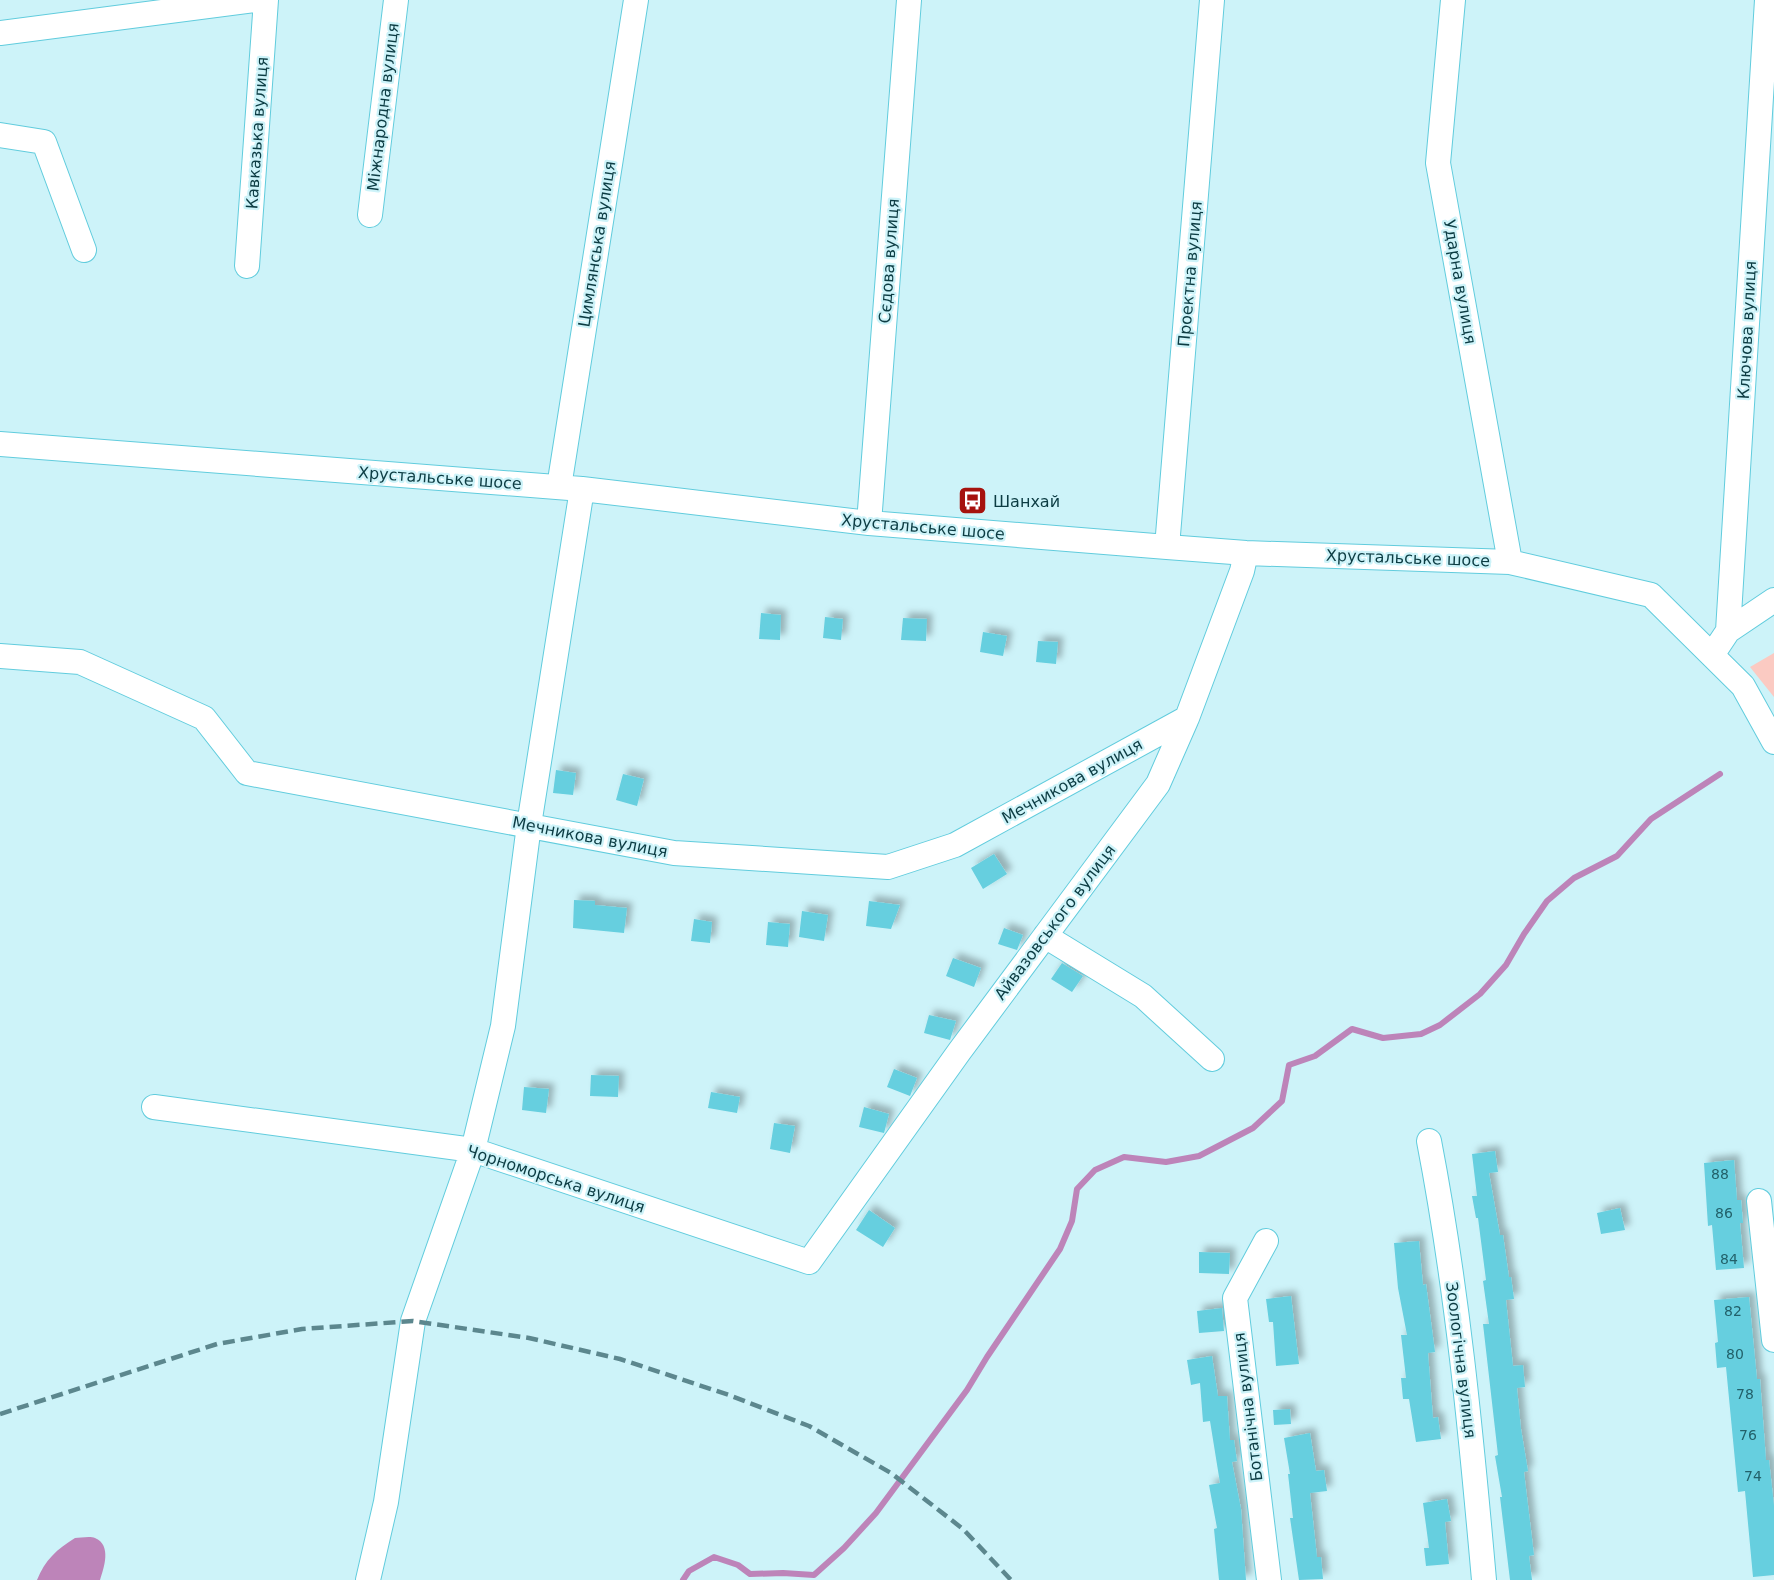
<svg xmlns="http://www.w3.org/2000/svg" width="1774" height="1580" font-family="'DejaVu Sans',sans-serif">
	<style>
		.green { fill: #fbcac2 }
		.water { fill: #bd84b9 }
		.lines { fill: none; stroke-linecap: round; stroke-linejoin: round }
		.stream { stroke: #bd84b9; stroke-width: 6 }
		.building { fill: #66cfdf; filter: url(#shadow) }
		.minor-casing { stroke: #61ccdd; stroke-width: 26 }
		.minor { stroke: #fff; stroke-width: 24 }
		.rail { stroke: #5c878e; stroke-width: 4.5; stroke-dasharray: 12 6; stroke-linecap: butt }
		.labels { text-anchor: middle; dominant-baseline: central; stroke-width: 4.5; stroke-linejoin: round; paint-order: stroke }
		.number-label { font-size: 14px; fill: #22616a }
		.street-label { font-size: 16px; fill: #0c3c43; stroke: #cdf3f9 }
		.poi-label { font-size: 16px; fill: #0c3c43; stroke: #cdf3f9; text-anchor: start }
	</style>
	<defs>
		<filter id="shadow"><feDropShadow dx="5.5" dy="-5.5" stdDeviation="3" flood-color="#0004"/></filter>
	</defs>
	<rect width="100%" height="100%" fill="#cdf3f9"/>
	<!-- green -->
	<path class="green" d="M 1774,653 L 1774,697 L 1750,667 Z"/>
	<!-- water -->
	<path class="water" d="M 75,1538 C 80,1538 90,1536 95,1538 C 112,1545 104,1568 100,1580 L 37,1580 C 45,1560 57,1549 75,1538 Z"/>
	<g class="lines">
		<!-- stream -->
		<path class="stream" d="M 683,1580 L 689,1571 L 714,1557 L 738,1565 L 750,1574 L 783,1573 L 814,1575 L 844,1548 L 876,1513 L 967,1390 L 987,1357 L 1060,1249 L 1072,1221 L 1077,1189 L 1095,1170 L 1124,1157 L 1166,1162 L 1199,1156 L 1253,1128 L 1282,1101 L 1289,1065 L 1315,1056 L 1352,1029 L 1383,1038 L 1421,1034 L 1440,1025 L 1480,994 L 1506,965 L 1524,934 L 1547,901 L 1574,878 L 1617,856 L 1651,819 L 1720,774"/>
	</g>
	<!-- building -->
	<path class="building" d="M 761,613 L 781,615 L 780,640 L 759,639 Z
		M 825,617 L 843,619 L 841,640 L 823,638 Z
		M 903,618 L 927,619 L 926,641 L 901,640 Z
		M 983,632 L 1007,636 L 1003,656 L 980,652 Z
		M 1038,641 L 1058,642 L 1056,664 L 1036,662 Z
		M 556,770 L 576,773 L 573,795 L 553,793 Z
		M 623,774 L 644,779 L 637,806 L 616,800 Z
		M 994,854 L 1007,874 L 983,889 L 971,868 Z
		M 574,900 L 595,901 L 595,905 L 627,908 L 624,933 L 573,928 Z
		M 869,901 L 900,905 L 891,929 L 866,926 Z
		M 802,911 L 828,915 L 824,941 L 799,937 Z
		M 694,919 L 712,922 L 710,943 L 691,941 Z
		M 768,922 L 790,924 L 788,947 L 766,945 Z
		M 1004,928 L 1023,935 L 1017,950 L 998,944 Z
		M 953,958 L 981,968 L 974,987 L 946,976 Z
		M 1062,963 L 1083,976 L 1072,992 L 1051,979 Z
		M 929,1015 L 956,1021 L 950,1040 L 924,1033 Z
		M 894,1069 L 917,1078 L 910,1096 L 887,1087 Z
		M 591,1075 L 619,1076 L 618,1097 L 590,1096 Z
		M 524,1087 L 549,1089 L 546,1113 L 522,1110 Z
		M 711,1092 L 740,1097 L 737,1113 L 708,1108 Z
		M 864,1107 L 889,1114 L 884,1133 L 859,1127 Z
		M 774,1123 L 795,1126 L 790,1153 L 770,1149 Z
		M 1495,1151 L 1498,1172 L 1489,1173 L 1500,1235 L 1503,1235 L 1509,1277 L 1511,1277 L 1514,1299 L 1506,1300 L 1513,1366 L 1523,1365 L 1525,1387 L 1517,1388 L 1521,1429 L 1528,1471 L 1524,1472 L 1534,1555 L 1529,1556 L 1532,1580 L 1510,1580 L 1500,1497 L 1502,1497 L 1495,1456 L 1498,1455 L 1483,1324 L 1489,1324 L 1483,1281 L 1486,1280 L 1478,1218 L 1476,1218 L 1472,1196 L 1477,1196 L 1472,1154 Z
		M 1734,1160 L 1737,1200 L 1741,1200 L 1743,1223 L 1740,1223 L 1744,1268 L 1716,1270 L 1712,1225 L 1708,1226 L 1704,1163 Z
		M 1620,1208 L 1625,1230 L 1601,1234 L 1597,1213 Z
		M 869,1210 L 895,1228 L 883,1247 L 856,1230 Z
		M 1419,1241 L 1423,1285 L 1426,1284 L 1435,1352 L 1428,1353 L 1433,1418 L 1438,1417 L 1441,1439 L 1416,1442 L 1409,1399 L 1403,1399 L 1401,1378 L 1406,1378 L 1401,1335 L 1407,1335 L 1398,1288 L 1394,1243 Z
		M 1199,1252 L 1230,1253 L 1229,1274 L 1199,1273 Z
		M 1291,1296 L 1299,1364 L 1276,1366 L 1273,1322 L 1269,1322 L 1266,1299 Z
		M 1749,1297 L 1757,1379 L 1760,1379 L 1766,1460 L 1769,1460 L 1774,1506 L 1774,1575 L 1753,1577 L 1745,1491 L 1738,1492 L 1726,1367 L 1717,1368 L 1715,1343 L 1718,1342 L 1714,1300 Z
		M 1222,1308 L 1224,1331 L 1199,1333 L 1197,1311 Z
		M 1212,1356 L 1218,1396 L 1227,1396 L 1230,1440 L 1234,1440 L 1237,1461 L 1232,1462 L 1241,1509 L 1246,1580 L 1219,1580 L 1214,1529 L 1217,1528 L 1209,1485 L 1220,1483 L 1210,1421 L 1203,1422 L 1200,1383 L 1191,1385 L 1187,1360 Z
		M 1290,1409 L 1291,1424 L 1274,1425 L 1273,1410 Z
		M 1310,1433 L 1316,1471 L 1324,1470 L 1327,1491 L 1310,1493 L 1317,1557 L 1321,1557 L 1323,1579 L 1299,1580 L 1290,1518 L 1293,1518 L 1288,1474 L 1290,1474 L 1284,1438 Z
		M 1447,1499 L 1451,1521 L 1445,1522 L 1449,1564 L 1426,1566 L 1424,1548 L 1429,1548 L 1423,1503 Z"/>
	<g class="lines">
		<defs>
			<path id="minor" d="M 1453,0 L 1438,163 L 1510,562
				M 0,33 L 254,0
				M 0,135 L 44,142 L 84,250
				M 370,215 L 396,0
				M 247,266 L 266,0
				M 0,444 L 582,489 L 869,523 L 1167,547 L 1246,553 L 1510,562 L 1651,595 L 1743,686 L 1774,742
				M 559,487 L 636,0
				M 869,523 L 909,0
				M 1167,547 L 1212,0
				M 1728,631 L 1774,600
				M 1712,655 L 1728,631 L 1767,0
				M 0,656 L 80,662 L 204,718 L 247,773 L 674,853 L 888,867 L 955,845 L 1187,718
				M 1045,936 L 1143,996 L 1212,1059
				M 154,1107 L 473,1150 L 809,1262 L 959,1052 L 1158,784 L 1187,718 L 1242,571 L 1246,553
				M 1429,1141 C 1457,1286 1471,1433 1484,1580
				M 1759,1201 L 1774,1340
				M 1266,1241 L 1235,1298 L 1269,1580
				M 368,1580 L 386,1502 L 413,1321 L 473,1150 L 503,1026 L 529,825 L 582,489"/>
		</defs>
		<!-- minor casing -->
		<use href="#minor" class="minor-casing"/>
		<!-- minor -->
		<use href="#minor" class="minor"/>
		<!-- rail -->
		<path class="rail" d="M 0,1414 L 217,1344 L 302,1329 L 413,1321 L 529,1338 L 620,1359 L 729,1395 L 809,1426 L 891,1473 L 963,1529 L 1011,1580"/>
	</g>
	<!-- icons -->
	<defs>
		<symbol id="bus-square" viewBox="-11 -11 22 22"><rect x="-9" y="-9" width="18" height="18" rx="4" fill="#a6120e" stroke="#cdf3f9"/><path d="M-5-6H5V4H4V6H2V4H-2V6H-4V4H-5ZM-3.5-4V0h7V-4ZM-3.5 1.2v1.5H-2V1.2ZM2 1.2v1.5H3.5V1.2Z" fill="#fff"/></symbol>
	</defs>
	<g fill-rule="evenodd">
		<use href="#bus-square" x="956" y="484" width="33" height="33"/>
	</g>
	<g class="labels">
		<!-- number labels -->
		<g class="number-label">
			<text x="1720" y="1174">88</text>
			<text x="1724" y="1213">86</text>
			<text x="1729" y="1259">84</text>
			<text x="1733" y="1311">82</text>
			<text x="1735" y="1354">80</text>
			<text x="1745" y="1394">78</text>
			<text x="1748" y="1435">76</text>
			<text x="1753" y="1476">74</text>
		</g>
		<!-- street labels -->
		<g class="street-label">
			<text transform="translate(383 107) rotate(-83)">Міжнародна вулиця</text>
			<text transform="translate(257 133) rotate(-86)">Кавказька вулиця</text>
			<text transform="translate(597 244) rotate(-81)">Цимлянська вулиця</text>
			<text transform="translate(889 261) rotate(-86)">Сєдова вулиця</text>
			<text transform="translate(1190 274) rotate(-85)">Проектна вулиця</text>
			<text transform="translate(1460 282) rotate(80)">Ударна вулиця</text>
			<text transform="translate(1747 330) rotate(-87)">Ключова вулиця</text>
			<text transform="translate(440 478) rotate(4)">Хрустальське шосе</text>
			<text transform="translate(923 527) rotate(5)">Хрустальське шосе</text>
			<text transform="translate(1408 558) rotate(2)">Хрустальське шосе</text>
			<text transform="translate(1072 781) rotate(-29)">Мечникова вулиця</text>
			<text transform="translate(590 837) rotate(11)">Мечникова вулиця</text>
			<text transform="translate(1055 922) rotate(-53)">Айвазовського вулиця</text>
			<text transform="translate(556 1179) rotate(18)">Чорноморська вулиця</text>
			<text transform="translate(1461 1360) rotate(83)">Зоологічна вулиця</text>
			<text transform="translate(1248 1407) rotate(-97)">Ботанічна вулиця</text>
		</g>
		<!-- poi labels -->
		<g class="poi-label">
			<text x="993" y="501">Шанхай</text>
		</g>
	</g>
</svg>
